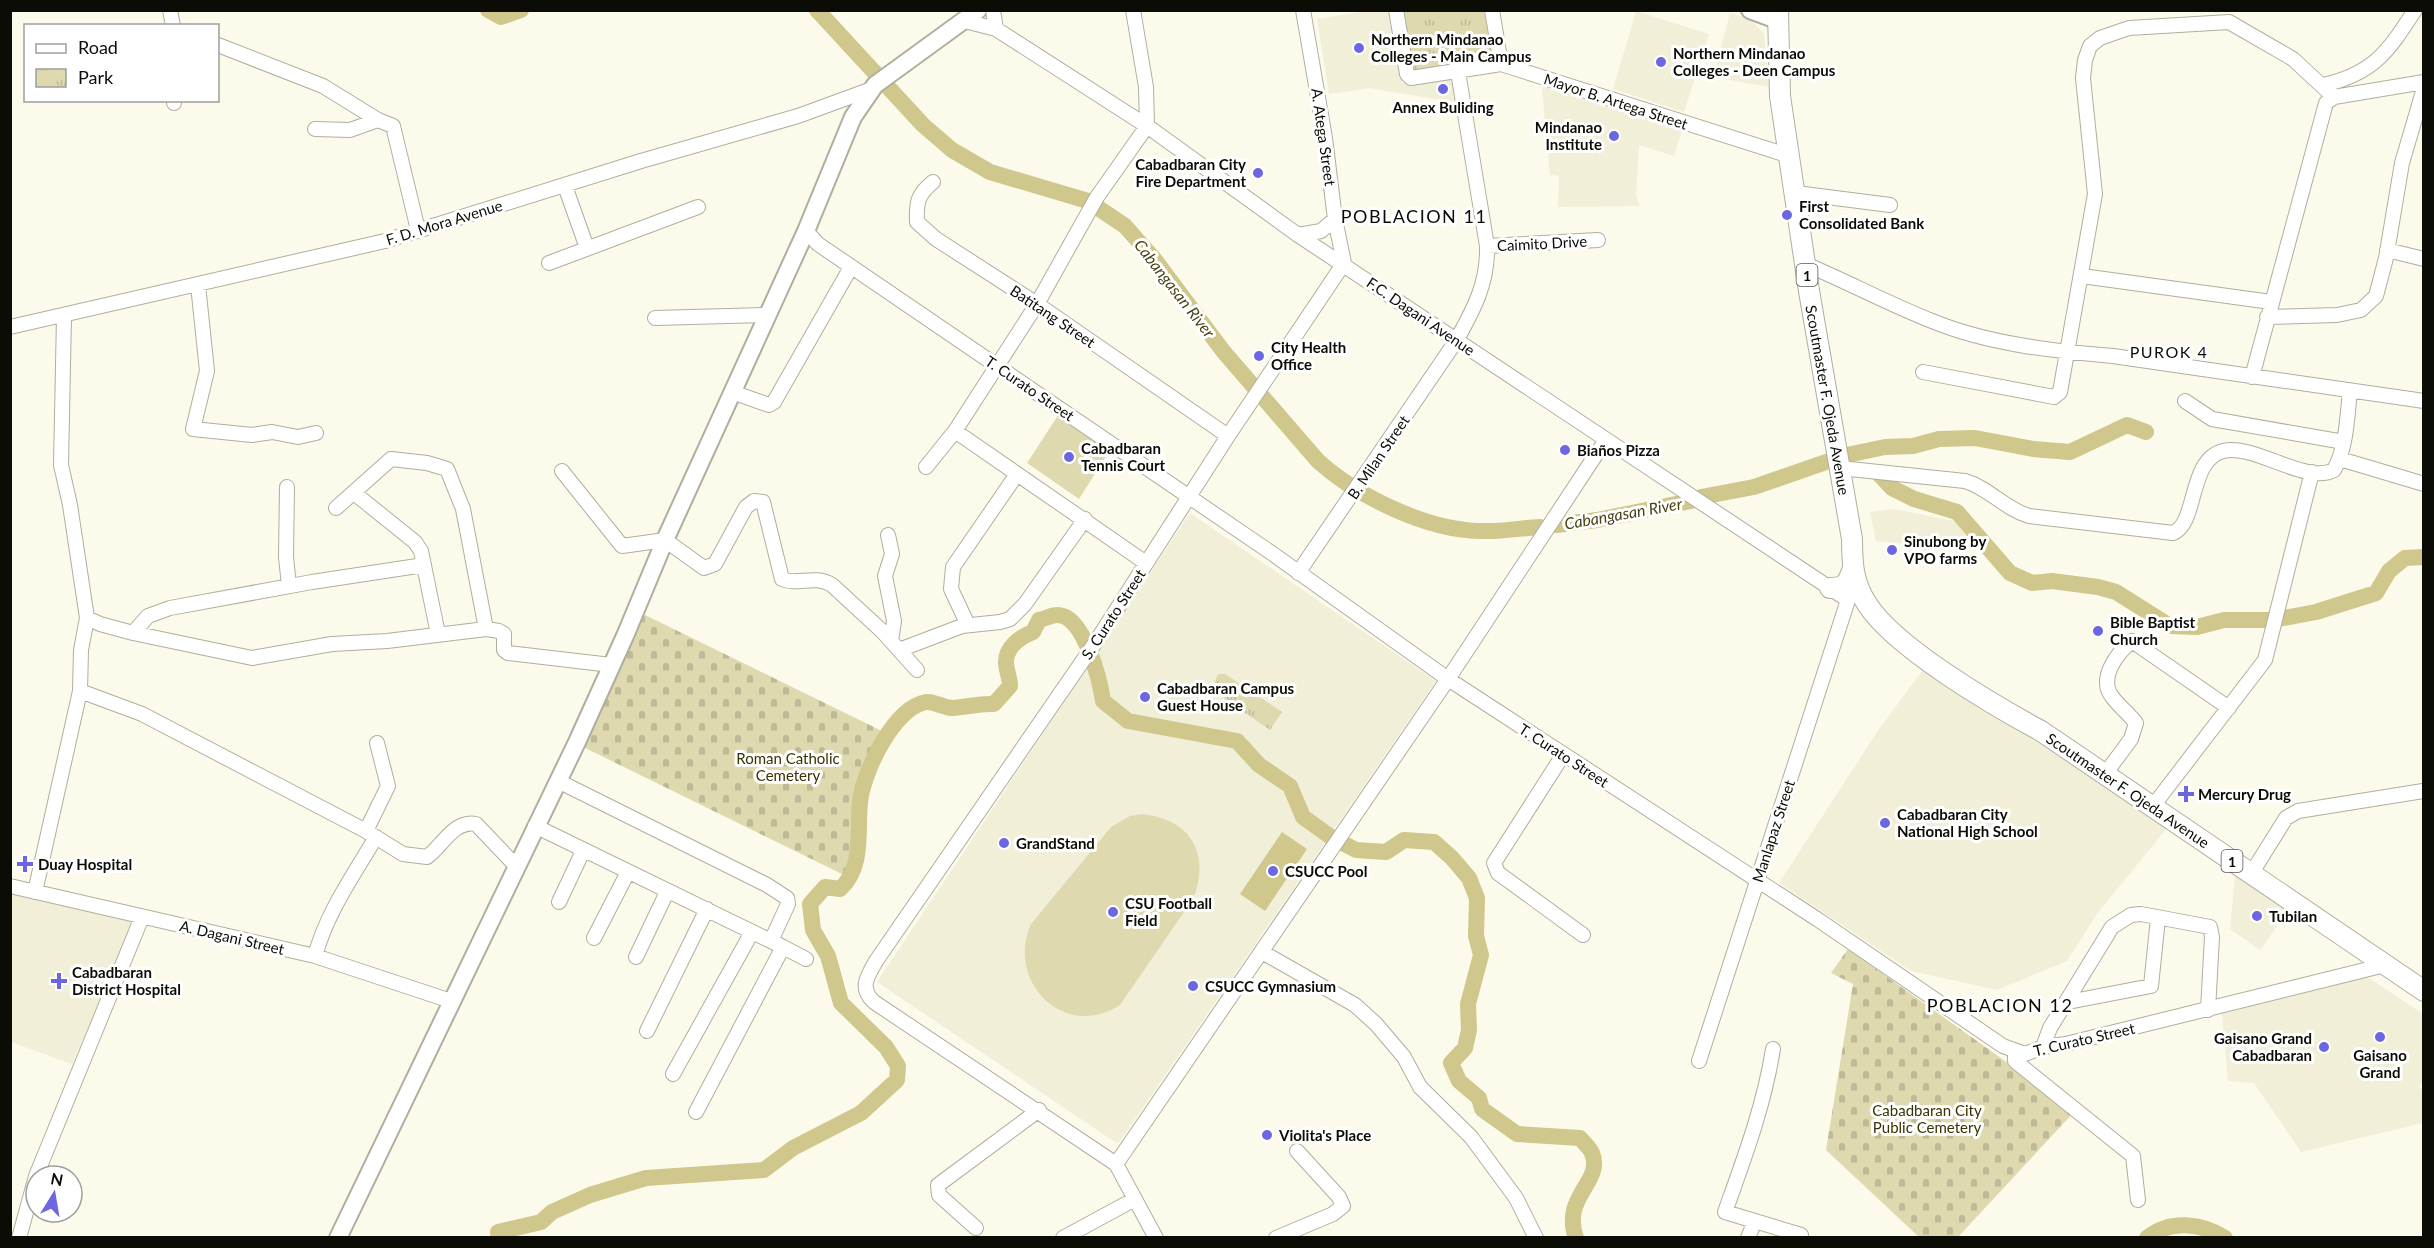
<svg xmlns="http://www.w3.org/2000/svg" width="2434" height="1248" font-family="Lato,sans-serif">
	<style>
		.built { fill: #f2efd9 }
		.green { fill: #dfd9b0 }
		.cemetery { fill: url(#cemetery-stones) }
		.park { fill: url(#park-tufts) }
		.water { fill: #cfc78b }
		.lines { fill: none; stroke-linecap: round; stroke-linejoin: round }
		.river { stroke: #cfc78b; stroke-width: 16 }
		.minor-casing { stroke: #b0ae9f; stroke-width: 16 }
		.major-casing { stroke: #b0ae9f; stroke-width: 20 }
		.highway-casing { stroke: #b0ae9f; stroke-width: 22 }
		.minor { stroke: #fff; stroke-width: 14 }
		.major { stroke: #fff; stroke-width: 16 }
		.highway { stroke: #fff; stroke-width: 20 }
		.poi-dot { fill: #6c67e1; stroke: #fff; stroke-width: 2 }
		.labels { text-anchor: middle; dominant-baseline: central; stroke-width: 6; stroke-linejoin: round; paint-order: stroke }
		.shield { fill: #fff; stroke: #555551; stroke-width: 1.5 }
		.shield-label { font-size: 14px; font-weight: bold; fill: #0c0c07 }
		.poi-label { font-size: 15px; font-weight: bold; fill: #0c0c07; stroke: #fff; text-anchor: start }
		.street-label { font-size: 15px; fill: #0c0c07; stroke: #fff }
		.park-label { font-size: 15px; fill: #393201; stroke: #fff }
		.water-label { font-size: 16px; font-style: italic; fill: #494314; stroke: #fff }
		.neighbourhood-label { font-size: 16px; letter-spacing: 1.5px; fill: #0c0c07; stroke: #fff }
		.quarter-label { font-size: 18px; letter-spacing: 1.5px; fill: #0c0c07; stroke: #fff }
	</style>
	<defs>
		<pattern id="cemetery-stones" width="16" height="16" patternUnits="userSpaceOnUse" patternTransform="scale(1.5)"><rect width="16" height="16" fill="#dfd9b0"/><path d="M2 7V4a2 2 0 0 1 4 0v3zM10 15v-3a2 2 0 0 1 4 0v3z" fill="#beb996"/></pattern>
		<pattern id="park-tufts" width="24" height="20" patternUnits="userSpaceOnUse" patternTransform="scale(1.5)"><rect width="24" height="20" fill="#dfd9b0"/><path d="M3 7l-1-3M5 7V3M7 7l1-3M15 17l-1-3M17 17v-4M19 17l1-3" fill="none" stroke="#beb996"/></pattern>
	</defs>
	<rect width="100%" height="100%" fill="#fcfaeb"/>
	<!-- built -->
	<path class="built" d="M 1367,11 L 1390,11 L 1402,83 L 1454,78 L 1457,103 L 1370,88 L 1329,94 L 1317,19 Z
		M 1636,11 L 1709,34 L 1684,112 L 1613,89 Z
		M 1730,13 L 1748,18 L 1764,33 L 1769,87 L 1713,77 Z
		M 1541,79 L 1683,127 L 1674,156 L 1639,145 L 1636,196 L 1640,206 L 1558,207 L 1559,176 L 1550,175 Z
		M 1894,509 L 1954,521 L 1969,533 L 1966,547 L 1939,542 L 1935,544 L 1932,564 L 1903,559 L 1906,544 L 1876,541 L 1870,512 Z
		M 1190,513 L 1436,681 L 1118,1144 L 877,982 Z
		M 1925,667 L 2167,828 L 2097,914 L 2067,961 L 1997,990 L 1911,971 L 1779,883 L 1879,729 Z
		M 2235,874 L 2289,910 L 2260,950 L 2230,929 Z
		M 10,890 L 134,921 L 72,1064 L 11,1042 Z
		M 2366,976 L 2423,1014 L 2423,1080 L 2419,1087 L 2423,1091 L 2423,1123 L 2301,1152 L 2254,1083 L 2228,1081 L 2222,1014 Z"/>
	<!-- green -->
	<path class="green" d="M 1057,417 L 1110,450 L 1079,499 L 1027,463 Z
		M 1142,814 C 1191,819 1211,854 1193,899 L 1120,1005 C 1065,1041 1005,982 1031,924 L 1111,827 L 1130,816 Z"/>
	<!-- cemetery -->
	<path class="cemetery" d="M 641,613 L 888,734 L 863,767 L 855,802 L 858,842 L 848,877 L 579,745 Z
		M 1848,949 L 2075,1111 L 1958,1237 L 1919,1237 L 1826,1150 L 1853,984 L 1831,973 Z"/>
	<!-- park -->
	<path class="park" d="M 1400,11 L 1484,11 L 1493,59 L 1413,74 Z
		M 1218,674 L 1225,674 L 1282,712 L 1270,730 L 1218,694 L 1215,681 Z"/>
	<!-- water -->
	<path class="water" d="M 1282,832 L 1307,849 L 1265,911 L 1240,894 Z"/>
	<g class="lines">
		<!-- river -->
		<path class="river" d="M 488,10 L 501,17 L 521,10
			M 817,10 L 923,125 L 952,150 L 990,172 L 1088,201 L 1125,226 L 1155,260 L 1223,351 L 1318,461 C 1358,497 1427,530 1480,531 C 1500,532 1521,528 1540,527
			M 1847,455 L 1885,447 L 1913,446 L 1939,439 L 1975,438 L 2033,449 L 2070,452 L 2127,425 L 2146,432
			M 1878,473 L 1892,488 L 1914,499 L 1957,512 L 2010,573 L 2032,583 L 2052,581 L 2098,587 L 2116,592 L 2170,626 L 2197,627 L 2224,620 L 2271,620
			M 1701,497 L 1754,487 L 1829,461
			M 1556,525 L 1597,520 L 1691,501
			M 2278,619 L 2316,612 L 2376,593 L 2389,571 L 2405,558 L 2424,557
			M 499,1238 L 498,1232 L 541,1222 L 552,1212 L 590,1195 L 646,1178 L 764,1170 L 793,1148 L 861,1113 L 897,1080 L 898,1066 L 886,1047 L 841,1003 L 828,956 L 813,930 L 810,904 L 825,887 L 840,889 C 864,868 857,832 860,802 C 863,773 893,708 926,702 C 934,701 944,708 953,708 C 967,707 980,703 994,704 L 1010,686 C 1010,678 1006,670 1006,662 C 1006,647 1020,637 1033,632 L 1039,620 C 1045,619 1051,615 1057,615 C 1084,614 1100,681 1103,701 L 1128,721 L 1237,741 L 1259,765 L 1290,786 L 1303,817 L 1331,837 L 1356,850 L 1386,852 L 1404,840 L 1434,842 L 1452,858 L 1469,878 L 1477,898 L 1476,936 L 1481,955 L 1468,1004 L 1469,1030 L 1465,1048 L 1451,1063 L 1459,1081 L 1479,1098 L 1482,1109 L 1517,1134 L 1580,1138 C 1584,1143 1590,1148 1592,1153 C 1604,1182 1561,1196 1576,1238
			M 2147,1238 C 2170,1219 2202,1223 2225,1238"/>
		<defs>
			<path id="minor" d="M 170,10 L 173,26
				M 993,10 L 996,29
				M 1133,10 L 1146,87 L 1147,126 L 1097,197 L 1037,304 L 955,431 L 1146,563
				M 1396,10 L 1407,74 L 1411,78 L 1501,64 L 1790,156
				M 1492,10 L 1501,64
				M 965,21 L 996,29 L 1147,126 L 1298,235 L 1848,600 L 1699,1061
				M 218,45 L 323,86 L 378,120 L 393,126 L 418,230
				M 2323,85 C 2373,74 2388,52 2415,10
				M 174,103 L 174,100
				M 315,129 L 350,130 L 378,120
				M 933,182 C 918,194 916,202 917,222 L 936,239 L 1037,304 L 1228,436
				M 565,186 L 587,248
				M 1796,193 L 1890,205
				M 806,231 L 818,244 L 1273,554 L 1448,679 L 1817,919 L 2003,1046 L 2025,1054 L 2043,1047 L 2066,1044 L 2385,965
				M 1298,235 L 1321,231 L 1335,219
				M 1487,246 L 1598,240
				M 2387,250 L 2424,259
				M 549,263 L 698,207
				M 1805,264 C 1848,282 1889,304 1932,321 C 1988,344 2053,351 2113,356 L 2424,401
				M 2082,276 L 2271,302
				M 198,285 L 207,371 L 193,429 L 252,435 L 272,432 L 298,437 L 316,433
				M 2267,317 L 2337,315 L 2361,310 L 2376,296 L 2386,258 L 2402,163 L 2424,88
				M 655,318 L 766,315
				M 10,327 L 385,241 L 641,161 L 798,116 L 869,90
				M 1923,372 L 2054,397 L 2060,392 L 2095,194 L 2083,78 L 2085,60 L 2090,46 L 2100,38 L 2129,28 L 2229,22 L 2293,59 L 2334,97
				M 2252,377 L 2326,103 L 2334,97 L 2424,82
				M 732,392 L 769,405 L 774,402 L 851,267
				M 2185,401 L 2212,419 L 2344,442
				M 2340,459 L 2424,484
				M 926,467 L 955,431
				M 1840,468 L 1965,481 C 1989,488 2005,509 2029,516 L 2173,533 C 2198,523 2188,460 2223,451 C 2254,443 2306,485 2334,470 C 2347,446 2347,417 2350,391
				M 562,471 L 622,546 L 665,540 L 704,568 L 715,564 L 746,507 L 754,501 L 763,502 L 782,579 C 798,586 815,574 832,585 L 882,631 L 917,670
				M 287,487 L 286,557 L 289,586
				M 354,493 L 415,542 L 421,551 L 438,634
				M 336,508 L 391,459 L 427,463 L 447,469 L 463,509 L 486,629 L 499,631 L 504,634 L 504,650 L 508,653 L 611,665
				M 888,535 L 892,554 L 885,576 L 894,621 L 891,641
				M 1298,573 L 1456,341 C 1474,309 1488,283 1487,246 L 1458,72
				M 87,618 L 100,624 L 133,633 L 252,658 L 332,644 L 387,641 L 486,629
				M 968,625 L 951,589 L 953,567 L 1017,474
				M 133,633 L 148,616 L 170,608 L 312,582 L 424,565
				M 899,650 L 962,626 L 1000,622 L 1010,619 L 1025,604 L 1085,519
				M 80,691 L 142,714 L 366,831 L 403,854 L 427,857 C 443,845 454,820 476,824 L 516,866
				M 1563,755 L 1494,863 L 1498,873 L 1583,935
				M 2105,774 L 2131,739 L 2136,723 C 2129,714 2120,707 2113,698 C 2097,679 2117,653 2132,641 L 2229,708
				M 2153,806 L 2265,660 L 2312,472
				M 535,826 L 771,941 L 788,904 L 787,898 L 767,885 L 558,781
				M 366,831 L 388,786 L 377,743
				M 2251,874 L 2286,818 L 2298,811 L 2423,791
				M 10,886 L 315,956 L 451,1001
				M 35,892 L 80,691 L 81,650 L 87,618 L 70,505 L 61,465 L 64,316
				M 559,902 L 583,851
				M 594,938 L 628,872
				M 783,947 L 806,959
				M 1262,952 L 1355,1005 L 1376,1024 L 1404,1057 L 1420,1087 L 1471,1137 L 1488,1160 L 1516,1198 L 1536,1238
				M 315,956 C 327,912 353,876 376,837
				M 636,957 L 667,892
				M 2068,1002 L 2151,986 L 2158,918
				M 647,1031 L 707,909
				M 2043,1047 L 2050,1028 L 2112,927 L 2131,915 L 2141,914 L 2210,927 L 2212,937 L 2208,1010
				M 1773,1049 C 1764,1106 1744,1159 1725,1212 L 1801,1235
				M 2015,1051 L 2015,1061 L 2133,1156 L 2138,1200
				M 673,1074 L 752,932
				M 696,1112 L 783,947 L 771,941
				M 1116,1164 L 1448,679 L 1605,441
				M 36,1176 L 142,917
				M 976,1228 L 939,1195 L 938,1185 L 1039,1110
				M 19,1238 L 36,1176
				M 1063,1238 L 1135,1199
				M 1156,1238 L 1116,1164 L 874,1002 C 859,988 867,977 876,961 L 1095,643 L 1228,436 L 1344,263 L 1335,219 L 1325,138 L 1303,10
				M 1276,1238 L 1333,1214 L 1343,1206 L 1339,1197 L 1297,1151
				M 1748,1238 L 1754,1223"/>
			<path id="major" d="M 1750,10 L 1777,20
				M 338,1238 L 577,742 L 625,636 L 665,540 L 806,231 L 853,117 L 875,85 L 978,10"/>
			<path id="highway" d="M 1778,10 L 1780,96 L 1809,291 L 1852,539 C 1852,563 1853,583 1867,604 C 1895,648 1995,706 2041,731 L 2424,991
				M 1830,588 C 1845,588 1847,584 1852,571"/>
		</defs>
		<!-- minor casing -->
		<use href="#minor" class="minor-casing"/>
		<!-- major casing -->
		<use href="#major" class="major-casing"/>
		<!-- highway casing -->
		<use href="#highway" class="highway-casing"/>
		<!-- minor -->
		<use href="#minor" class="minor"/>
		<!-- major -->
		<use href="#major" class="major"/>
		<!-- highway -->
		<use href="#highway" class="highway"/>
	</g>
	<!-- markers -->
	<g class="poi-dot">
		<circle cx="1359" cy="48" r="6"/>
		<circle cx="1661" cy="62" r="6"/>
		<circle cx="1443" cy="89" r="6"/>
		<circle cx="1614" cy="136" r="6"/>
		<circle cx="1258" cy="173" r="6"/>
		<circle cx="1787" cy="215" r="6"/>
		<circle cx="1259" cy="356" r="6"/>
		<circle cx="1565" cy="450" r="6"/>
		<circle cx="1069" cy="457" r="6"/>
		<circle cx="1892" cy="550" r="6"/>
		<circle cx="2098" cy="631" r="6"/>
		<circle cx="1145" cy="697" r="6"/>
		<path d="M2183 785h6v6h6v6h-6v6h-6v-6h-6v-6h6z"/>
		<circle cx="1885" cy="823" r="6"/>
		<circle cx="1004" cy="843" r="6"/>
		<path d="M22 855h6v6h6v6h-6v6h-6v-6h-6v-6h6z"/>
		<circle cx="1273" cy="871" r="6"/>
		<circle cx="1113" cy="912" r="6"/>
		<circle cx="2257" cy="916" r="6"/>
		<path d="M56 972h6v6h6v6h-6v6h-6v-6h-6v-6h6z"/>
		<circle cx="1193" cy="986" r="6"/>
		<circle cx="2380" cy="1037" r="6"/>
		<circle cx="2324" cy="1047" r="6"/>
		<circle cx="1267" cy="1135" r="6"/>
	</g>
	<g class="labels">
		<!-- shield labels -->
		<g class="shield">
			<rect x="1796.5" y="264" width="21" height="22" rx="4.5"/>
			<rect x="2221.5" y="850" width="21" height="22" rx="4.5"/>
		</g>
		<g class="shield-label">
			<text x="1807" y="275">1</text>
			<text x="2232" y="861">1</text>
		</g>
		<!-- poi labels -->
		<g class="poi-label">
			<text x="1371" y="39">Northern Mindanao<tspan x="1371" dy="17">Colleges - Main Campus</tspan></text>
			<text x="1673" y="53">Northern Mindanao<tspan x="1673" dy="17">Colleges - Deen Campus</tspan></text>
			<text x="1443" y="107" text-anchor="middle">Annex Buliding</text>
			<text x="1602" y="127" text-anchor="end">Mindanao<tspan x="1602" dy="17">Institute</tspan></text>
			<text x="1246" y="164" text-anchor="end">Cabadbaran City<tspan x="1246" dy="17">Fire Department</tspan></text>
			<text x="1799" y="206">First<tspan x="1799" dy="17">Consolidated Bank</tspan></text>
			<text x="1271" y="347">City Health<tspan x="1271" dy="17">Office</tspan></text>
			<text x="1081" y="448">Cabadbaran<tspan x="1081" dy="17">Tennis Court</tspan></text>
			<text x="1577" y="450">Biaños Pizza</text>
			<text x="1904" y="541">Sinubong by<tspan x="1904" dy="17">VPO farms</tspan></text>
			<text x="2110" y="622">Bible Baptist<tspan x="2110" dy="17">Church</tspan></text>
			<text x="1157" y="688">Cabadbaran Campus<tspan x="1157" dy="17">Guest House</tspan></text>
			<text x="2198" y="794">Mercury Drug</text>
			<text x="1897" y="814">Cabadbaran City<tspan x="1897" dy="17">National High School</tspan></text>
			<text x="1016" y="843">GrandStand</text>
			<text x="38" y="864">Duay Hospital</text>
			<text x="1285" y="871">CSUCC Pool</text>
			<text x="1125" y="903">CSU Football<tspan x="1125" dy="17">Field</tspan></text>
			<text x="2269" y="916">Tubilan</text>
			<text x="72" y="972">Cabadbaran<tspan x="72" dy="17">District Hospital</tspan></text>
			<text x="1205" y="986">CSUCC Gymnasium</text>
			<text x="2312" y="1038" text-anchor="end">Gaisano Grand<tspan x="2312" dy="17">Cabadbaran</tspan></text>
			<text x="2380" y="1055" text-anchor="middle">Gaisano<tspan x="2380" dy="17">Grand</tspan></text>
			<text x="1279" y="1135">Violita's Place</text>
		</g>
		<!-- street labels -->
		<g class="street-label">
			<text transform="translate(1616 101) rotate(18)">Mayor B. Artega Street</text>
			<text transform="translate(1324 137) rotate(82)">A. Atega Street</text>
			<text transform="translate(444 222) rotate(-17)">F. D. Mora Avenue</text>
			<text transform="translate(1542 243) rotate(-3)">Caimito Drive</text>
			<text transform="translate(1053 316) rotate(34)">Batitang Street</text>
			<text transform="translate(1421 316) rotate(34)">F.C. Dagani Avenue</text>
			<text transform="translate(1030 388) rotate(34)">T. Curato Street</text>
			<text transform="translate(1828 400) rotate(80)">Scoutmaster F. Ojeda Avenue</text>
			<text transform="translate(1378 457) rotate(-56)">B. Milan Street</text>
			<text transform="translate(1113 614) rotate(-57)">S. Curato Street</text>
			<text transform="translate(1564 755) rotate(33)">T. Curato Street</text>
			<text transform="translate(2128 790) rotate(34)">Scoutmaster F. Ojeda Avenue</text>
			<text transform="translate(1773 831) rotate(-72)">Manlapaz Street</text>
			<text transform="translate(232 937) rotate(13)">A. Dagani Street</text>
			<text transform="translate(2084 1039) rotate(-13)">T. Curato Street</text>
		</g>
		<!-- park labels -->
		<g class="park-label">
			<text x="788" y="758">Roman Catholic<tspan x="788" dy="17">Cemetery</tspan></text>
			<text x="1927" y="1110">Cabadbaran City<tspan x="1927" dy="17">Public Cemetery</tspan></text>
		</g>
		<!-- water labels -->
		<g class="water-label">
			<text transform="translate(1175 288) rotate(52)">Cabangasan River</text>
			<text transform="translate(1623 513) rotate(-10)">Cabangasan River</text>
		</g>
		<!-- neighbourhood labels -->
		<g class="neighbourhood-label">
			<text x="2169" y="351">PUROK 4</text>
		</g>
		<!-- quarter labels -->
		<g class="quarter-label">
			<text x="1414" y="216">POBLACION 11</text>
			<text x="2000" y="1005">POBLACION 12</text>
		</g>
	</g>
	<!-- border -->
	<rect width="2434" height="1248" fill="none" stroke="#0c0c07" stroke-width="24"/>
	<!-- legend -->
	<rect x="24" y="24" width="195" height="78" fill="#ffffff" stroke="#9e9e9c" stroke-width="1.5"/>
	<rect x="36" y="44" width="30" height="9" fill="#ffffff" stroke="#9e9e9c" stroke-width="1.5"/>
	<text x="78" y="54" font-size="18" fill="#0c0c07">Road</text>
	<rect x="36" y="69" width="30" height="18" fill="url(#park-tufts)" stroke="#9e9e9c" stroke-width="1.5"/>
	<text x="78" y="84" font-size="18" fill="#0c0c07">Park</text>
	<!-- north arrow -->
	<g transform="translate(54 1194) rotate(11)"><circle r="28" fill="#ffffff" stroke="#9e9e9c" stroke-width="1.5"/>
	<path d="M0-4.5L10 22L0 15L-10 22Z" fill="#6c67e1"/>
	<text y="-9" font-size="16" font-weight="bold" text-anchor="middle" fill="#0c0c07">N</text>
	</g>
</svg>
